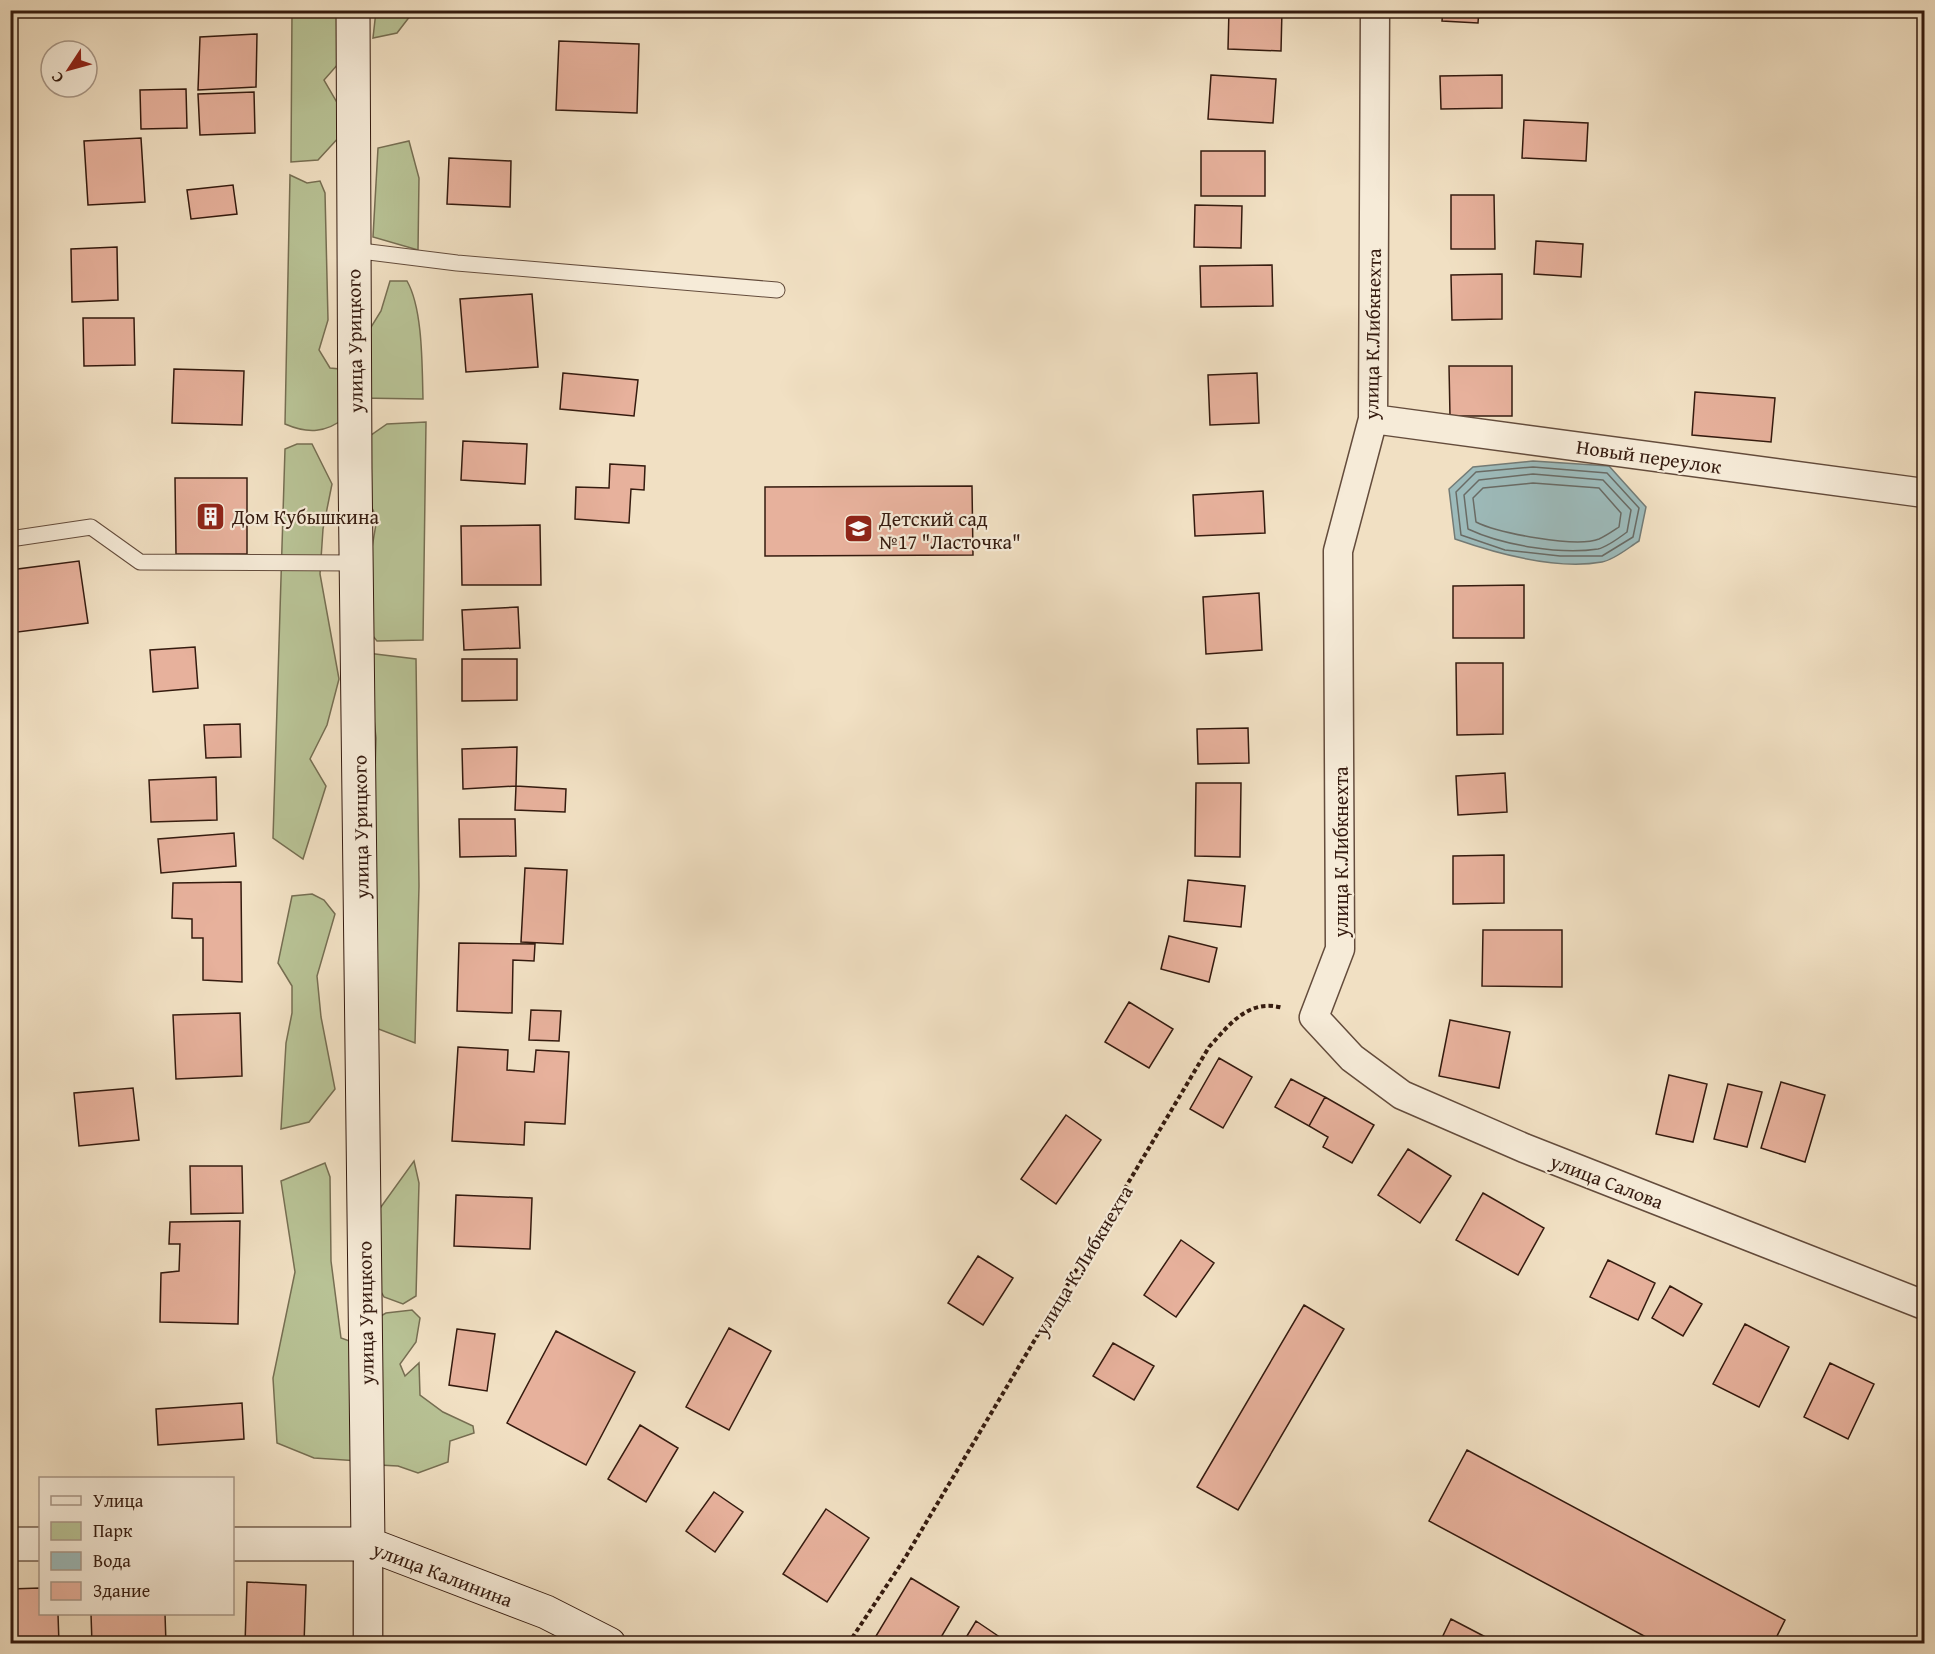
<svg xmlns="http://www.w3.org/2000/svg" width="1935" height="1654" font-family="'Gentium Book Plus',serif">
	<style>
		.green { fill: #b8c295; stroke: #766e52; stroke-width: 1.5 }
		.water { fill: #9dbbbb; stroke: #737b76; stroke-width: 1.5 }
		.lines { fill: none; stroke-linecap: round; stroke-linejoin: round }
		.shore { stroke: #696b65; stroke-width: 1.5 }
		.building { fill: #e7b19c; stroke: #351b0f; stroke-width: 1.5 }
		.lane-casing { stroke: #644c3c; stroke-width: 17 }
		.street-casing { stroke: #644c3c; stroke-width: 31 }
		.secondary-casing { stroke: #351b0f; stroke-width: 35 }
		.path { stroke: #351b0f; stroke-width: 4; stroke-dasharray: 4.5 3; stroke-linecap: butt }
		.lane { stroke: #f6ebd8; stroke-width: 15 }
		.street { stroke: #f6ebd8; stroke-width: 28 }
		.secondary { stroke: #f6ebd8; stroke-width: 33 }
		.labels { text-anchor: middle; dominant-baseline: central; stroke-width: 4.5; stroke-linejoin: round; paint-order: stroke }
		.street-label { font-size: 20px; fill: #351b0f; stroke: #f6ebd8 }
		.poi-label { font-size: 20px; fill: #351b0f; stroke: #f6ebd8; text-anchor: start }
	</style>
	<rect width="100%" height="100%" fill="#f1e0c3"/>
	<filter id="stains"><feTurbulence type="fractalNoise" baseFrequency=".00333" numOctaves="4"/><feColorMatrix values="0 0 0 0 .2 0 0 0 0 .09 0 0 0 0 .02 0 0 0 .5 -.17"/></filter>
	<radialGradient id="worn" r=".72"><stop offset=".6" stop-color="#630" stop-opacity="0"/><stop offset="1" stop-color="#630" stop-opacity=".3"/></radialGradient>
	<!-- green -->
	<path class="green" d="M 292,11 L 342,11 L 339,63 L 324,80 L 339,106 L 341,135 L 318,160 L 291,162 Z
		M 376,11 L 376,10 L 414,11 L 397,33 L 373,38 Z
		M 409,141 L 419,178 L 418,250 L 373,237 L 378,148 Z
		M 290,175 L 307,183 L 320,181 L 325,193 L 328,320 L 319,350 L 330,368 L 340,369 L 346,417 C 326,433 308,434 285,424 Z
		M 390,281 L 407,281 C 423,309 422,366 423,399 L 360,398 L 368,332 L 381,311 Z
		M 426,422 L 423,640 L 377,641 L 364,625 L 364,595 L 377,518 L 367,498 L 367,438 L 387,424 Z
		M 297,444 L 312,444 L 332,484 L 323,529 L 320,574 L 339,679 L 327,725 L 310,759 L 326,786 L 303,859 L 273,838 L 285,449 Z
		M 367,653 L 416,659 L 419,886 L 415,1043 L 368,1025 L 376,738 Z
		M 312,894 L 324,900 L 335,914 L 317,976 L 321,1017 L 335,1089 L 309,1122 L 281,1129 L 286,1043 L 292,1013 L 292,986 L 278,963 L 292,896 Z
		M 414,1161 L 419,1183 L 416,1296 L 403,1304 L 384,1297 L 375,1282 L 378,1211 Z
		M 325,1163 L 330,1177 L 331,1261 L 341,1338 L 355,1343 L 359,1461 L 314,1458 L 277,1443 L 273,1378 L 295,1272 L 281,1181 Z
		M 412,1310 L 420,1318 L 416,1342 L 400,1364 L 405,1376 L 419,1363 L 420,1395 L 443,1412 L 473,1426 L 474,1433 L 450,1441 L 448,1462 L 418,1473 L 398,1466 L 379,1465 L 372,1321 L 386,1313 Z"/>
	<!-- water -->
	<path class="water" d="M 1533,461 L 1609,466 L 1646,507 L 1639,541 C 1628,548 1614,560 1602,562 C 1557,570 1498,554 1455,539 L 1449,489 L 1473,467 Z"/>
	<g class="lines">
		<!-- shore -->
		<path class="shore" d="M 1533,467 L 1607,473 L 1639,508 L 1633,537 L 1602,556 L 1560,556 L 1505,550 L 1461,535 L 1456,492 L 1476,472 Z
			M 1533,474 L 1603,480 L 1631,510 L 1627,532 C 1619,538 1607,547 1598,549 C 1560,555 1502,545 1468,529 L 1464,495 L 1479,480 Z
			M 1533,483 L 1599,488 L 1621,513 L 1619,527 C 1613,531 1606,536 1599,539 C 1576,548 1498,533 1476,522 L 1473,498 L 1483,488 Z"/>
	</g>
	<!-- building -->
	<path class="building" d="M 453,10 L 528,10 L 528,12 Z
		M 1229,10 L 1282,10 L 1281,51 L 1228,49 Z
		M 1443,10 L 1479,10 L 1478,23 L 1442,21 Z
		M 257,34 L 256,87 L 198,90 L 200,37 Z
		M 559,41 L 639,44 L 637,113 L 556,110 Z
		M 1211,75 L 1276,79 L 1273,123 L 1208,119 Z
		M 1502,75 L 1502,108 L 1441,109 L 1440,76 Z
		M 186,89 L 187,128 L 141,129 L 140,90 Z
		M 254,92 L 255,133 L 200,135 L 198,94 Z
		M 1524,120 L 1588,123 L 1586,161 L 1522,158 Z
		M 141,138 L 145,202 L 88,205 L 84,141 Z
		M 1201,151 L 1265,151 L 1265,196 L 1201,196 Z
		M 449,158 L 511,161 L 510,207 L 447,204 Z
		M 233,185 L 237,214 L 191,219 L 187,190 Z
		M 1451,195 L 1494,195 L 1495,249 L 1451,249 Z
		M 1195,205 L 1242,206 L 1241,248 L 1194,247 Z
		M 1536,241 L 1583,244 L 1581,277 L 1534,274 Z
		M 117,247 L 118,300 L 72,302 L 71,249 Z
		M 1272,265 L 1273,306 L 1201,307 L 1200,266 Z
		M 1502,274 L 1502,319 L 1452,320 L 1451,275 Z
		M 532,294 L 538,367 L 466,372 L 460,299 Z
		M 83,318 L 134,318 L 135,365 L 84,366 Z
		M 1449,366 L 1512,366 L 1512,416 L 1450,416 Z
		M 174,369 L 244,371 L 242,425 L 172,423 Z
		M 563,373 L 638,380 L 634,416 L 560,409 Z
		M 1257,373 L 1259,423 L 1210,425 L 1208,375 Z
		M 1695,392 L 1775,398 L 1771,442 L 1692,435 Z
		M 463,441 L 527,444 L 525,484 L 461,480 Z
		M 610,464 L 645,466 L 644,490 L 631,489 L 629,523 L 575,519 L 576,487 L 609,488 Z
		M 175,478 L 247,478 L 247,554 L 176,554 Z
		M 972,486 L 973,555 L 765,556 L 765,487 Z
		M 1263,491 L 1265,533 L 1195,536 L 1193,495 Z
		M 540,525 L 541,585 L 462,585 L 461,526 Z
		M 79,561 L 88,623 L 10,633 L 10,570 Z
		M 1524,585 L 1524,638 L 1453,638 L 1453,586 Z
		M 1259,593 L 1262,650 L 1206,654 L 1203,597 Z
		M 518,607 L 520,648 L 464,650 L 462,610 Z
		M 195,647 L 198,688 L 153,692 L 150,650 Z
		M 462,659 L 517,659 L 517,700 L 462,701 Z
		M 1456,663 L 1503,663 L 1503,734 L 1457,735 Z
		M 240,724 L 241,757 L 206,758 L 204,725 Z
		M 1248,728 L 1249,763 L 1198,764 L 1197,729 Z
		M 517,747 L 516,786 L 463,789 L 462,749 Z
		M 1505,773 L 1507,812 L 1458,815 L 1456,776 Z
		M 216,777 L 217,820 L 151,822 L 149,780 Z
		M 1196,783 L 1241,783 L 1240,857 L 1195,856 Z
		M 516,786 L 566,789 L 565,812 L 515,810 Z
		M 459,819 L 515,819 L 516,856 L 460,857 Z
		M 234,833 L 236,866 L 161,873 L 158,839 Z
		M 1504,855 L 1504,903 L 1453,904 L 1453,856 Z
		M 525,868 L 567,870 L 563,944 L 521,942 Z
		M 1188,880 L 1245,886 L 1241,927 L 1184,921 Z
		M 241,882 L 242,982 L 203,980 L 203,938 L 192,938 L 192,919 L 172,918 L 173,883 Z
		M 1483,930 L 1562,930 L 1562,987 L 1482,986 Z
		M 1169,936 L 1217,948 L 1209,982 L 1161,969 Z
		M 459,943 L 535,944 L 534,961 L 513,960 L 512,1013 L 457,1011 Z
		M 1129,1002 L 1173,1029 L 1149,1068 L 1105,1042 Z
		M 531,1010 L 561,1011 L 559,1041 L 529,1040 Z
		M 240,1013 L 242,1076 L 176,1079 L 173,1015 Z
		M 1450,1020 L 1510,1032 L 1499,1088 L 1439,1076 Z
		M 458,1047 L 508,1050 L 507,1070 L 534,1072 L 536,1050 L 569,1052 L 565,1124 L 525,1122 L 524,1145 L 452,1141 Z
		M 1219,1058 L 1252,1077 L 1223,1128 L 1190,1109 Z
		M 1669,1075 L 1707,1084 L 1693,1142 L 1656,1134 Z
		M 1291,1079 L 1325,1097 L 1309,1126 L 1275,1107 Z
		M 1781,1082 L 1825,1095 L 1805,1162 L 1761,1148 Z
		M 1728,1084 L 1762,1092 L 1747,1147 L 1714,1139 Z
		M 133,1088 L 139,1140 L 79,1146 L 74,1093 Z
		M 1325,1097 L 1374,1125 L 1352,1163 L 1323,1147 L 1328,1137 L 1309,1126 Z
		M 1066,1115 L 1101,1140 L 1056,1204 L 1021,1179 Z
		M 1408,1149 L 1451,1176 L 1420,1223 L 1378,1195 Z
		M 190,1166 L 242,1166 L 243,1213 L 191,1214 Z
		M 1483,1193 L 1544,1228 L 1518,1275 L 1456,1240 Z
		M 456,1195 L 532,1198 L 530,1249 L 454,1246 Z
		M 240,1221 L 238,1324 L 160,1322 L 161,1273 L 179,1271 L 180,1244 L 169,1244 L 170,1222 Z
		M 1181,1240 L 1214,1263 L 1176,1317 L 1144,1295 Z
		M 978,1256 L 1013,1278 L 983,1325 L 948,1303 Z
		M 1608,1260 L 1655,1283 L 1638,1320 L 1590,1297 Z
		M 1670,1286 L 1702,1304 L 1683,1336 L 1652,1318 Z
		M 1304,1305 L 1344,1329 L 1238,1510 L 1197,1487 Z
		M 1745,1324 L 1789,1347 L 1759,1407 L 1713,1384 Z
		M 729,1328 L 771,1351 L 729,1430 L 686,1407 Z
		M 457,1329 L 495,1334 L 487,1391 L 449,1385 Z
		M 556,1331 L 635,1372 L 586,1465 L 507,1423 Z
		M 1113,1343 L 1154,1366 L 1134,1400 L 1093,1376 Z
		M 1830,1363 L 1874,1384 L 1848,1439 L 1804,1417 Z
		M 242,1403 L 244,1439 L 158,1445 L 156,1409 Z
		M 640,1425 L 678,1448 L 646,1502 L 608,1479 Z
		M 1467,1450 L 1785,1620 L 1773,1644 L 1659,1644 L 1429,1521 Z
		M 714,1492 L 743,1512 L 715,1552 L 686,1531 Z
		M 826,1509 L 869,1538 L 827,1602 L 783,1574 Z
		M 911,1578 L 959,1607 L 937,1644 L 888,1644 L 876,1636 Z
		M 247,1582 L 306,1585 L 304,1644 L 245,1644 Z
		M 40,1588 L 40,1614 L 58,1614 L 59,1644 L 10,1644 L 10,1589 Z
		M 91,1614 L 165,1614 L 166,1644 L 92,1644 Z
		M 1451,1619 L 1499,1644 L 1439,1644 Z
		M 976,1621 L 1007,1642 L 1006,1644 L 962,1644 Z"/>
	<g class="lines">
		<defs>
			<path id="lane" d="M 353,250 L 457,263 L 777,290
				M 10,539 L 91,527 L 140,562 L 356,563"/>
			<path id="street" d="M 1375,10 L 1373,419 L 1338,551 L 1340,949 L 1314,1017 L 1352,1058 L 1402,1095 L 1524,1148 L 1924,1305
				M 1373,419 L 1924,493
				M 368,1544 L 368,1644"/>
			<path id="secondary" d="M 353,10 L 355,469 L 368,1544
				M 10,1544 L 40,1544
				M 232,1544 L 368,1544 L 546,1612 L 609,1644"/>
		</defs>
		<!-- lane casing -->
		<use href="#lane" class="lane-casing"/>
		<!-- street casing -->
		<use href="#street" class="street-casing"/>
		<!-- secondary casing -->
		<use href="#secondary" class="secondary-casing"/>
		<!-- path -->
		<path class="path" d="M 848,1644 L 905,1558 L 1209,1047 C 1230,1024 1249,998 1283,1008"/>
		<!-- lane -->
		<use href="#lane" class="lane"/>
		<!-- street -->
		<use href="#street" class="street"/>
		<!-- secondary -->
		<use href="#secondary" class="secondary"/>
	</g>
	<!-- icons -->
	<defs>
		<symbol id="building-square" viewBox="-11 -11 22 22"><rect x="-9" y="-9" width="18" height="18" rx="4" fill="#8f2418" stroke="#f6ebd8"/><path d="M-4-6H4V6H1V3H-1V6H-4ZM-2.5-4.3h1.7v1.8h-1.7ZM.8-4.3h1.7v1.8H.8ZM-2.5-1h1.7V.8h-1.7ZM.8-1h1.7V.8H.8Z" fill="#fff"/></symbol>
		<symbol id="school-square" viewBox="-11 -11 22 22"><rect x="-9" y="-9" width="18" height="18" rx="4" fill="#8f2418" stroke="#f6ebd8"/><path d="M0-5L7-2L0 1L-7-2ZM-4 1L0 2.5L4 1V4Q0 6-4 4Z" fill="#fff"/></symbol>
	</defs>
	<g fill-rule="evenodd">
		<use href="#building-square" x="194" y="500" width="33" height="33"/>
		<use href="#school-square" x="842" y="512" width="33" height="33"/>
	</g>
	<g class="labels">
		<!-- street labels -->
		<g class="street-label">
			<text transform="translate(1372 334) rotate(-89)">улица К.Либкнехта</text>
			<text transform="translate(354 341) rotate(-91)">улица Урицкого</text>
			<text transform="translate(1649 456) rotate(8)">Новый переулок</text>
			<text transform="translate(360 827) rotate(-91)">улица Урицкого</text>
			<text transform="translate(1340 852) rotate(-90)">улица К.Либкнехта</text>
			<text transform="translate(1607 1181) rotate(21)">улица Салова</text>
			<text transform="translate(1083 1260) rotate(-59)">улица К.Либкнехта</text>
			<text transform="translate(365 1313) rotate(-91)">улица Урицкого</text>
			<text transform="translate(443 1574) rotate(21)">улица Калинина</text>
		</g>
		<!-- poi labels -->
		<g class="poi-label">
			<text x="232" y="516">Дом Кубышкина</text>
			<text x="879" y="518">Детский сад<tspan x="879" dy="23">№17 "Ласточка"</tspan></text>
		</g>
	</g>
	<!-- margin -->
	<rect width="1935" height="1654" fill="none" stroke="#f1e0c3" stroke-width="36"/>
	<rect x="12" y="12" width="1911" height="1630" fill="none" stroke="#351b0f" stroke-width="3"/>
	<rect x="18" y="18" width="1899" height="1618" fill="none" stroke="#351b0f" stroke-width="1.5"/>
	<!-- legend -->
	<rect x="39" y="1477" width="195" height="138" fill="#f6ebd8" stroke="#a99888" stroke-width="1.5"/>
	<rect x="51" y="1496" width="30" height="9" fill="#f6ebd8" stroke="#a99888" stroke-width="1.5"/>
	<text x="93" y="1507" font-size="18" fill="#351b0f">Улица</text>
	<rect x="51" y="1522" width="30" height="18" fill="#b8c295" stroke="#a99888" stroke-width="1.5"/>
	<text x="93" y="1537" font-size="18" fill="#351b0f">Парк</text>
	<rect x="51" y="1552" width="30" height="18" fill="#9dbbbb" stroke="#a99888" stroke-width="1.5"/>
	<text x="93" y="1567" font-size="18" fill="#351b0f">Вода</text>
	<rect x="51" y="1582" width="30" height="18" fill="#e7b19c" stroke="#a99888" stroke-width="1.5"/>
	<text x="93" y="1597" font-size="18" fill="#351b0f">Здание</text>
	<!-- north arrow -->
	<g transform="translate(69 69) rotate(234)"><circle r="28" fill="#f6ebd8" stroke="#a99888" stroke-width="1.5"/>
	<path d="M0-4.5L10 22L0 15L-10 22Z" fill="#8f2418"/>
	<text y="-9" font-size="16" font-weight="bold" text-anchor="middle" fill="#351b0f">С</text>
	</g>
	<rect width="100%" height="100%" filter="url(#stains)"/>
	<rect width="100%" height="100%" fill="url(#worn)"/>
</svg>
